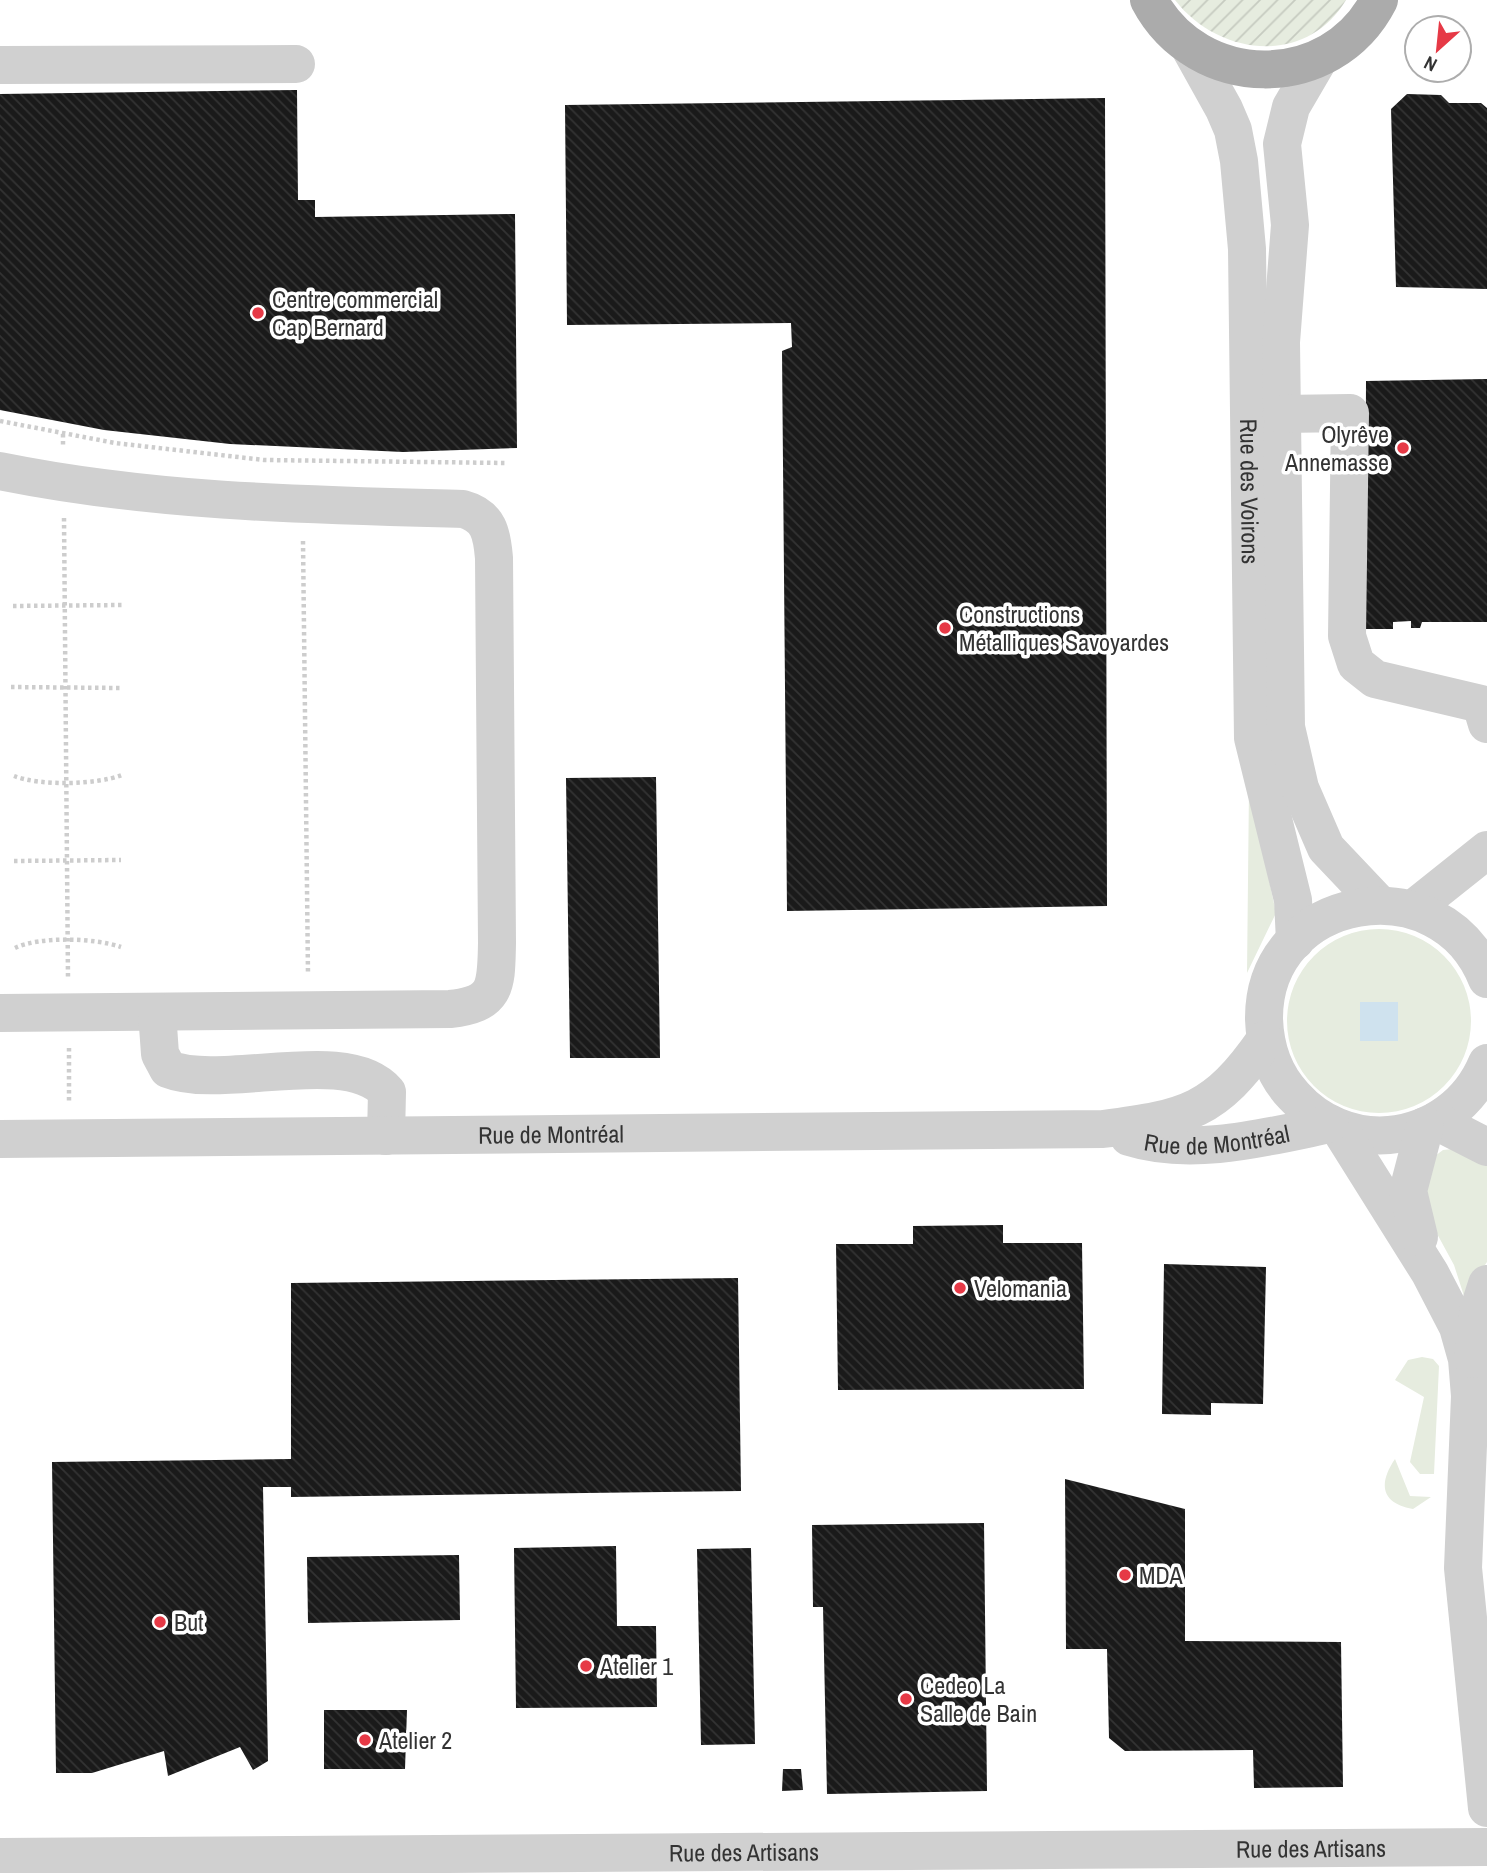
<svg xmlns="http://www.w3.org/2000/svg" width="1487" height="1873" font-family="'Archivo Narrow',sans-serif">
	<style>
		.grass { fill: #e6ecdf }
		.garden { fill: url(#garden-furrows) }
		.water { fill: #cfe2ee }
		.building { fill: url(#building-back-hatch) }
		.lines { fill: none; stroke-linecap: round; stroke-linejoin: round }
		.path { stroke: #cdcdcd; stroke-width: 4.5; stroke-dasharray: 3.5 3.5; stroke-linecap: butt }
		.minor { stroke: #d0d0d0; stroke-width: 38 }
		.major { stroke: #ababab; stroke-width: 38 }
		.poi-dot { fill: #e63946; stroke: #fff; stroke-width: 2.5 }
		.labels { text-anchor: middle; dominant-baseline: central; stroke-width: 7; stroke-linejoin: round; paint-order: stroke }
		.poi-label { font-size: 24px; fill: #333; stroke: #fff; text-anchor: start }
		.street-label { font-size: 24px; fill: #333; stroke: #fff }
	</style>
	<defs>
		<pattern id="garden-furrows" width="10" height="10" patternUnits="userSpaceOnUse" patternTransform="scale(1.75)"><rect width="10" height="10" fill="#e6ecdf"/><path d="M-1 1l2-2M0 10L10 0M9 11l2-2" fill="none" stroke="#c6cbc0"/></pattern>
		<pattern id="building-back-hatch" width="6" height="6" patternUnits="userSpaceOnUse" patternTransform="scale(1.75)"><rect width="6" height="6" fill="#1a1a1a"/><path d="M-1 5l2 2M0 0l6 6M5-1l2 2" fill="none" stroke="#333"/></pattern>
	</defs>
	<rect width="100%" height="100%" fill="#fff"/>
	<!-- grass -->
	<path class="grass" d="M 1249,786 L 1276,913 L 1247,973 Z
		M1287 1021a92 92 0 1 1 184 0a92 92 0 1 1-184 0Z
		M 1453,1149 L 1487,1162 L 1487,1262 L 1464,1296 L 1454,1265 L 1423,1208 L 1435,1156 L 1443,1150 Z
		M 1422,1357 L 1433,1359 L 1439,1366 L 1434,1474 L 1420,1474 L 1410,1462 L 1424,1397 L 1395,1380 L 1408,1360 Z
		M 1395,1459 L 1410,1496 L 1431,1497 L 1413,1509 C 1381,1503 1378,1484 1395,1459 Z"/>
	<!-- garden -->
	<path class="garden" d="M 1175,0 L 1346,0 C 1306,67 1218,56 1175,0 Z"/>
	<!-- water -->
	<path class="water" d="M 1360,1002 L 1398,1002 L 1398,1041 L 1360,1041 Z"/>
	<!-- building -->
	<path class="building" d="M 297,90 L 298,200 L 315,200 L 315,217 L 515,214 L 517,448 L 403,452 L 230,444 L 104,430 L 0,410 L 0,94 Z
		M 1407,94 L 1441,95 L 1449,103 L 1481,103 L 1487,108 L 1487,289 L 1396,287 L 1391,109 Z
		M 1105,98 L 1107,906 L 787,911 L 782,351 L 792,347 L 791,323 L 567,325 L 565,105 Z
		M 1487,379 L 1487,622 L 1422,622 L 1420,628 L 1411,628 L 1411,621 L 1393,622 L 1393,629 L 1365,629 L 1366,381 Z
		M 656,777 L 660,1058 L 570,1058 L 566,778 Z
		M 1003,1225 L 1003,1243 L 1082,1243 L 1084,1389 L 838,1390 L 836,1244 L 913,1244 L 913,1226 Z
		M 1164,1264 L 1266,1267 L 1263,1404 L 1211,1403 L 1211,1415 L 1162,1414 Z
		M 738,1278 L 741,1491 L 291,1497 L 291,1487 L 263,1487 L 268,1761 L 253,1770 L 240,1747 L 168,1776 L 164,1751 L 92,1773 L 56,1773 L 52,1462 L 291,1459 L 291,1283 Z
		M 1065,1479 L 1185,1509 L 1185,1641 L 1341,1642 L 1343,1787 L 1254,1788 L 1253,1750 L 1125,1751 L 1109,1738 L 1107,1649 L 1066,1649 Z
		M 984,1523 L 987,1791 L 827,1794 L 823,1607 L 813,1607 L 812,1525 Z
		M 616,1546 L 617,1626 L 656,1626 L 657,1707 L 516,1708 L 514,1548 Z
		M 751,1548 L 755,1744 L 701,1745 L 697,1549 Z
		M 459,1555 L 460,1620 L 308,1623 L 307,1557 Z
		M 324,1710 L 407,1710 L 405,1769 L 324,1769 Z
		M 783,1769 L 801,1769 L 803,1790 L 782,1791 Z"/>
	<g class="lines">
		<!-- path -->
		<path class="path" d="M 0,421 L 115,443 L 264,460 L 506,463
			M 63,434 L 63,446
			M 64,518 L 68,978
			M 303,541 L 308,974
			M 13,606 L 122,605
			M 11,687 L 121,688
			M 14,776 C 40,786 96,785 122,775
			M 14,861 L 121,860
			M 15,948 C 40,936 95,938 121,947
			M 69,1048 L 69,1102"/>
		<!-- minor -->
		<g class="minor">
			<path id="s1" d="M 1190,48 L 1224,109 L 1233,130 L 1239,161 L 1247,249 L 1253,738 L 1293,900 L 1295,941"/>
			<path d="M 1319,59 L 1291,107 L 1282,144 L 1290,225 L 1281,342 L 1286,727 L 1300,788 L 1326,848 L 1380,905"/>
			<path d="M 0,65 L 296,64"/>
			<path d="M 1282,414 L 1350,413 L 1347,636 L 1356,664 L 1375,679 L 1481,704 L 1487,724"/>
			<path d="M 0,471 C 153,502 307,505 463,509 C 489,516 492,534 494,558 L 497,943 C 496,985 498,1004 450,1009 L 0,1013"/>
			<path d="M 1413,909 L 1487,850"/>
			<path d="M 1487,979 C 1441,862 1263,893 1264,1019 C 1265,1048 1274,1075 1294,1096 C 1318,1123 1353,1138 1389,1135 C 1433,1131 1470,1104 1487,1063"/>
			<path d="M 157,1012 L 160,1054 L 168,1069 C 223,1091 347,1045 387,1092 L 386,1136"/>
			<path d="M 1436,1121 L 1487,1147"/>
			<path d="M 1339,1128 L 1430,1273 L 1458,1327 L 1467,1359 L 1470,1396 L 1463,1568 L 1487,1808"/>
			<path id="s2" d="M 1129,1137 C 1192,1157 1267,1137 1330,1124"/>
			<path id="s3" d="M 0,1139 L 1103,1129 C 1187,1118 1215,1112 1265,1040"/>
			<path d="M 1419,1237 L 1408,1191 L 1425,1126"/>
			<path d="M 1473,1359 L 1478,1312 L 1487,1284"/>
			<path id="s4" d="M 0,1857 L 1487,1847"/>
		</g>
		<!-- major -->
		<path class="major" d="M 1149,0 C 1197,91 1331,94 1379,0"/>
	</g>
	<!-- markers -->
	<g class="poi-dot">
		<circle cx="258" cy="313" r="7"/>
		<circle cx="1403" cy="448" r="7"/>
		<circle cx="945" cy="628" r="7"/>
		<circle cx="960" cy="1288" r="7"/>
		<circle cx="1125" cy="1575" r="7"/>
		<circle cx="160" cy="1622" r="7"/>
		<circle cx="586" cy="1666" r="7"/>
		<circle cx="906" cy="1699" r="7"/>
		<circle cx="365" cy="1740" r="7"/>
	</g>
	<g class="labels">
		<!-- poi labels -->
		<g class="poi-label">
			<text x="272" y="299">Centre commercial<tspan x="272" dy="28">Cap Bernard</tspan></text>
			<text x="1389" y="434" text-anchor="end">Olyrêve<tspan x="1389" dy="28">Annemasse</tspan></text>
			<text x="959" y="614">Constructions<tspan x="959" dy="28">Métalliques Savoyardes</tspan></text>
			<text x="974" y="1288">Velomania</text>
			<text x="1139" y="1575">MDA</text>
			<text x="174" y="1622">But</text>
			<text x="600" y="1666">Atelier 1</text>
			<text x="920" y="1685">Cedeo La<tspan x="920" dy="28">Salle de Bain</tspan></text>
			<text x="379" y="1740">Atelier 2</text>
		</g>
		<!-- street labels -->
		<g class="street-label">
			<text stroke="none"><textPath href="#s1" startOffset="455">Rue des Voirons</textPath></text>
			<text stroke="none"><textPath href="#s3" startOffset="551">Rue de Montréal</textPath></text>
			<text stroke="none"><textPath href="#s2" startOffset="89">Rue de Montréal</textPath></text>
			<text stroke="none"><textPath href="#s4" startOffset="1311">Rue des Artisans</textPath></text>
			<text stroke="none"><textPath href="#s4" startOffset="744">Rue des Artisans</textPath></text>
		</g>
	</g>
	<!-- north arrow -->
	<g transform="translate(1438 49) rotate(207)"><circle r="33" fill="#ffffff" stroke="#adadad" stroke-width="2"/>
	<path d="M0-5L12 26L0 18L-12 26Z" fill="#e63946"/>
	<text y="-10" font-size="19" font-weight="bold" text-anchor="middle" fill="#333333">N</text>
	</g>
</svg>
